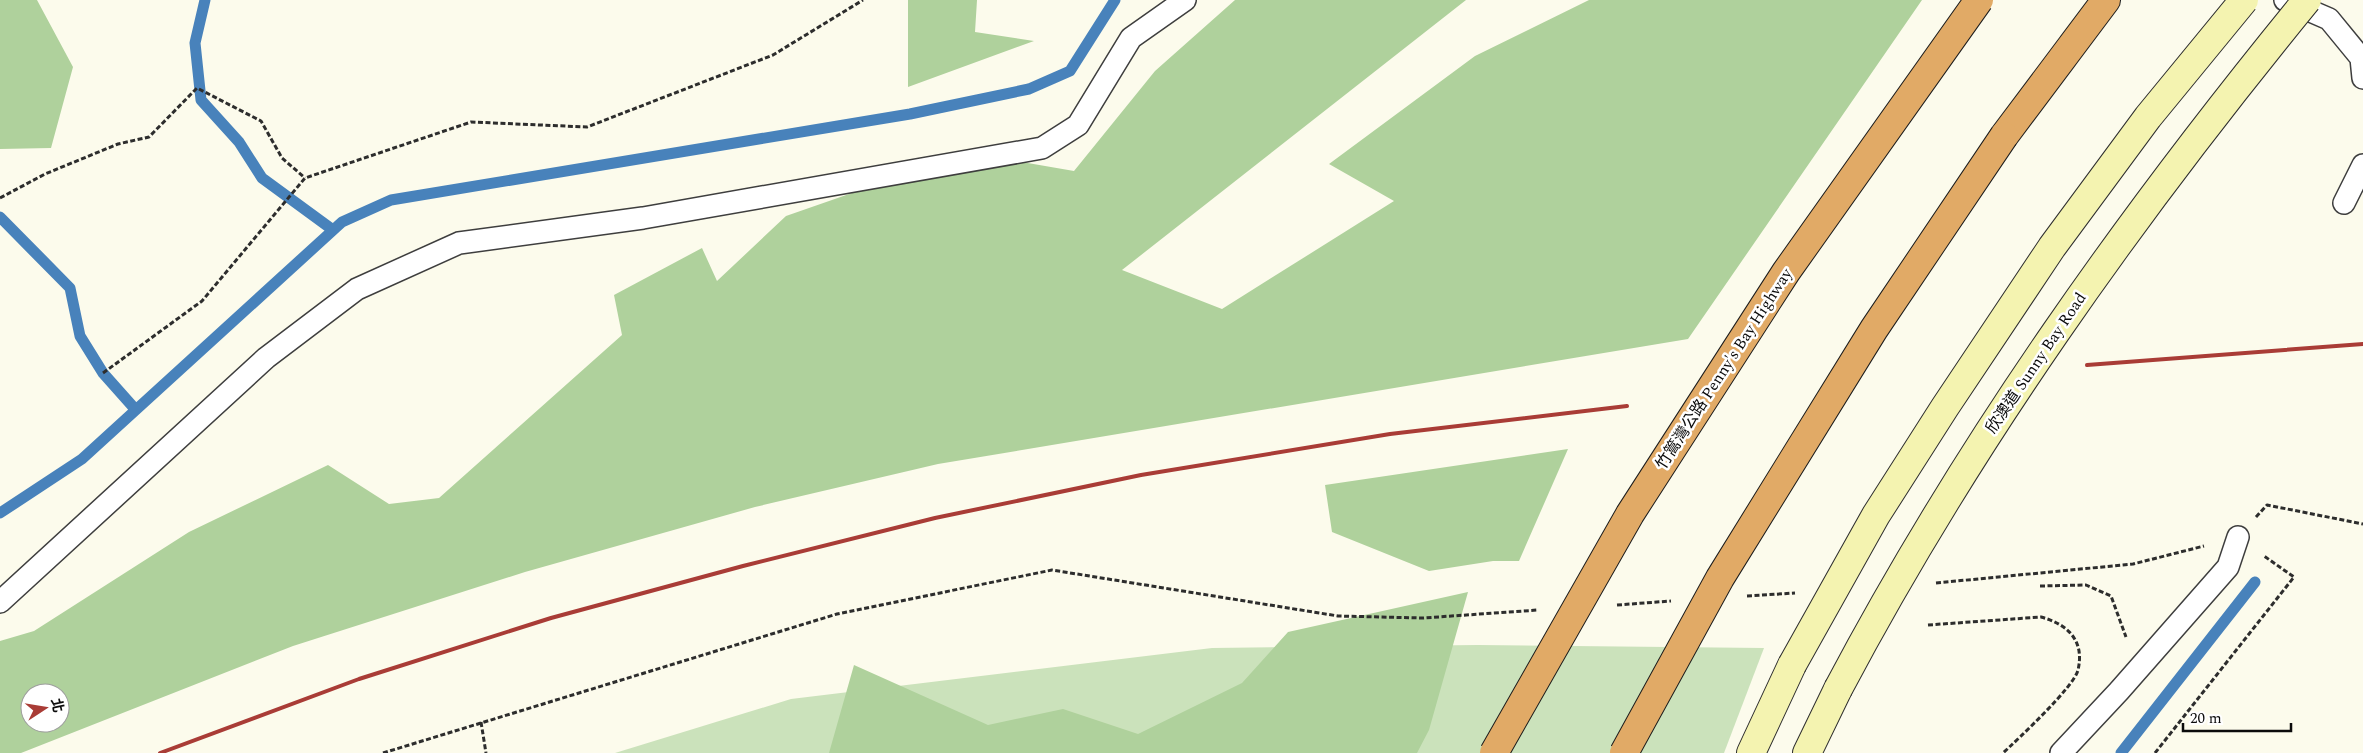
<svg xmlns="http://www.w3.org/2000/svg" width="2363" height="753" font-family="Spectral,'Noto Sans TC',serif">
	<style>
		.green { fill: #cbe2bb }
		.forest { fill: #afd19c; fill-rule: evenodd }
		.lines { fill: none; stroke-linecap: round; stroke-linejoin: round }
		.stream { stroke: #4882bb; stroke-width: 11 }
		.service-casing { stroke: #3e3e3e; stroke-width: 24 }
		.secondary-casing { stroke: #2d2d2d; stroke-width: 30 }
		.motorway-casing { stroke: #1c1c1c; stroke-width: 30 }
		.path { stroke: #2d2d2d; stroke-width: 3; stroke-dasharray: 5 2.5; stroke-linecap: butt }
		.service { stroke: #fff; stroke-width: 21 }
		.secondary { stroke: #f4f3b0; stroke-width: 28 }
		.motorway { stroke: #e1aa66; stroke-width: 28 }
		.rail { stroke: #a93c36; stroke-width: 4 }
		.secondary-bridge-casing { stroke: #2d2d2d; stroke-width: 30; stroke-linecap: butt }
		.motorway-bridge-casing { stroke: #1c1c1c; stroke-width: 30; stroke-linecap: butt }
		.secondary-bridge { stroke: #f4f3b0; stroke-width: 28 }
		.motorway-bridge { stroke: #e1aa66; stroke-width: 28 }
		.labels { text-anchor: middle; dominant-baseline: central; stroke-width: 5; stroke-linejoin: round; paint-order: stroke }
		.street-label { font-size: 16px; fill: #0b0b0b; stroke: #fff }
	</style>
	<rect width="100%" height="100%" fill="#fcfbec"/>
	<!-- green -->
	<path class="green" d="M 1478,645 L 1764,648 L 1724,753 L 615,753 L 791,699 L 1212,648 Z"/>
	<!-- forest -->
	<path class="forest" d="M 0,0 L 37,0 L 73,67 L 51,148 L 0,149 Z
		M 908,0 L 977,0 L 975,32 L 1034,41 L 908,87 Z
		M 1235,0 L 1466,0 L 1122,270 L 1222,309 L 1394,201 L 1329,164 L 1475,56 L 1589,0 L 1922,0 L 1688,339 L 938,464 L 755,507 L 525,572 L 293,646 L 21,753 L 0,753 L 0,641 L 34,631 L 189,532 L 328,465 L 389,504 L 439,498 L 622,335 L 614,295 L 702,248 L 717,281 L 786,216 L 875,185 L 1022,162 L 1074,171 L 1155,71 ZM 30,693 L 60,693 L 60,723 L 30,723 Z
		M 1568,449 L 1519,561 L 1493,561 L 1429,571 L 1332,532 L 1325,485 Z
		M 1468,592 L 1429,730 L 1417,753 L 829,753 L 854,665 L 988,725 L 1063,709 L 1138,734 L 1242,683 L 1288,632 Z"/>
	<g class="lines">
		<!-- stream -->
		<path class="stream" d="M 205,0 L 195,43 L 201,100 L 239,142 L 262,178 L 333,230
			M 0,217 L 70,288 L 80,336 L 103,373 L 135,409
			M 0,513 L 82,459 L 342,222 L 391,200 L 910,114 L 1029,89 L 1070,71 L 1115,0
			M 2121,753 L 2255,582"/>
		<defs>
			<path id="service" d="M 2285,0 L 2329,19 L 2361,58 L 2363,78
				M 2344,203 L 2363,165
				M 0,602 L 266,358 L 357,289 L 459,243 L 643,218 L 1042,148 L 1078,125 L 1131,38 L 1185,0
				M 2061,753 L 2119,691 L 2228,567 L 2238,537"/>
			<path id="secondary" d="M 1751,753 L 1792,665
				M 1807,753 L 1838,689"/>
			<path id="motorway" d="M 2004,136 L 2106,0"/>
		</defs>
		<!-- service casing -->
		<use href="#service" class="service-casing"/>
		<!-- secondary casing -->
		<use href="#secondary" class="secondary-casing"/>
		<!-- motorway casing -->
		<use href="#motorway" class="motorway-casing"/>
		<!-- path -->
		<path class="path" d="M 0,198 L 45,174 L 118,144 L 149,137 L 197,88 L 261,121 L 282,158 L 305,178
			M 103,373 L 202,301 L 305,178 L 471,122 L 587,127 L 773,55 L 863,0
			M 2256,517 L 2267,505 L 2363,524
			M 1936,583 L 2133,564 L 2204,546
			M 2040,586 L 2086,585 L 2111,596 L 2126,637
			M 1747,596 L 1795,593
			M 1617,605 L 1671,601
			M 1928,625 L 2041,617 C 2067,624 2085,640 2078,670 C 2074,687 2018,739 2003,753
			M 481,722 L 486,753
			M 383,753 L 837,614 L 1052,570 L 1338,616 L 1423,618 L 1538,610
			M 2155,753 L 2294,577 L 2264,556"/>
		<!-- service -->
		<use href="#service" class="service"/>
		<!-- secondary -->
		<use href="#secondary" class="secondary"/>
		<!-- motorway -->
		<use href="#motorway" class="motorway"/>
		<!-- rail -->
		<path class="rail" d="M 2087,365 L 2363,344
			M 160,753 L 359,679 L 551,618 L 743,566 L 935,518 L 1141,475 L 1390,434 L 1627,406"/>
		<defs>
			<path id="secondary-bridge" d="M 1792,665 L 1876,515 L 1945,407 L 2052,247 L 2148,117 L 2244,0
				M 1838,689 C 1968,443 2131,215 2307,0"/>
			<path id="motorway-bridge" d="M 1494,753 L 1630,514 L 1786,272 L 1979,0
				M 1624,753 L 1720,578 L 1874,329 L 2004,136"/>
		</defs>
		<!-- secondary-bridge casing -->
		<use href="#secondary-bridge" class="secondary-bridge-casing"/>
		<!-- motorway-bridge casing -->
		<use href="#motorway-bridge" class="motorway-bridge-casing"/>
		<!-- secondary-bridge -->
		<use href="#secondary-bridge" class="secondary-bridge"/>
		<!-- motorway-bridge -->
		<use href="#motorway-bridge" class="motorway-bridge"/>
	</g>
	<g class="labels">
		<!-- street labels -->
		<g class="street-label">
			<text transform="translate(2036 363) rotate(-56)">欣澳道 Sunny Bay Road</text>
			<text transform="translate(1724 369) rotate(-57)">竹篙灣公路 Penny's Bay Highway</text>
		</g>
	</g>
	<!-- north arrow -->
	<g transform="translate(45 708) rotate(78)"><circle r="24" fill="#ffffff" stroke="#9d9d9d"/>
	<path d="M0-4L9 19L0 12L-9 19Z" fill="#a93c36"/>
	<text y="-8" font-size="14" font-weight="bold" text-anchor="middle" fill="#0b0b0b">北</text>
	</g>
	<!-- scale -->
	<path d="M2183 723v8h108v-8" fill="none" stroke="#0b0b0b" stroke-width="2.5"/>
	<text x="2190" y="723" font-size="15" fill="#0b0b0b" stroke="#ffffff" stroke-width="4" paint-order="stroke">20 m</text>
</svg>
